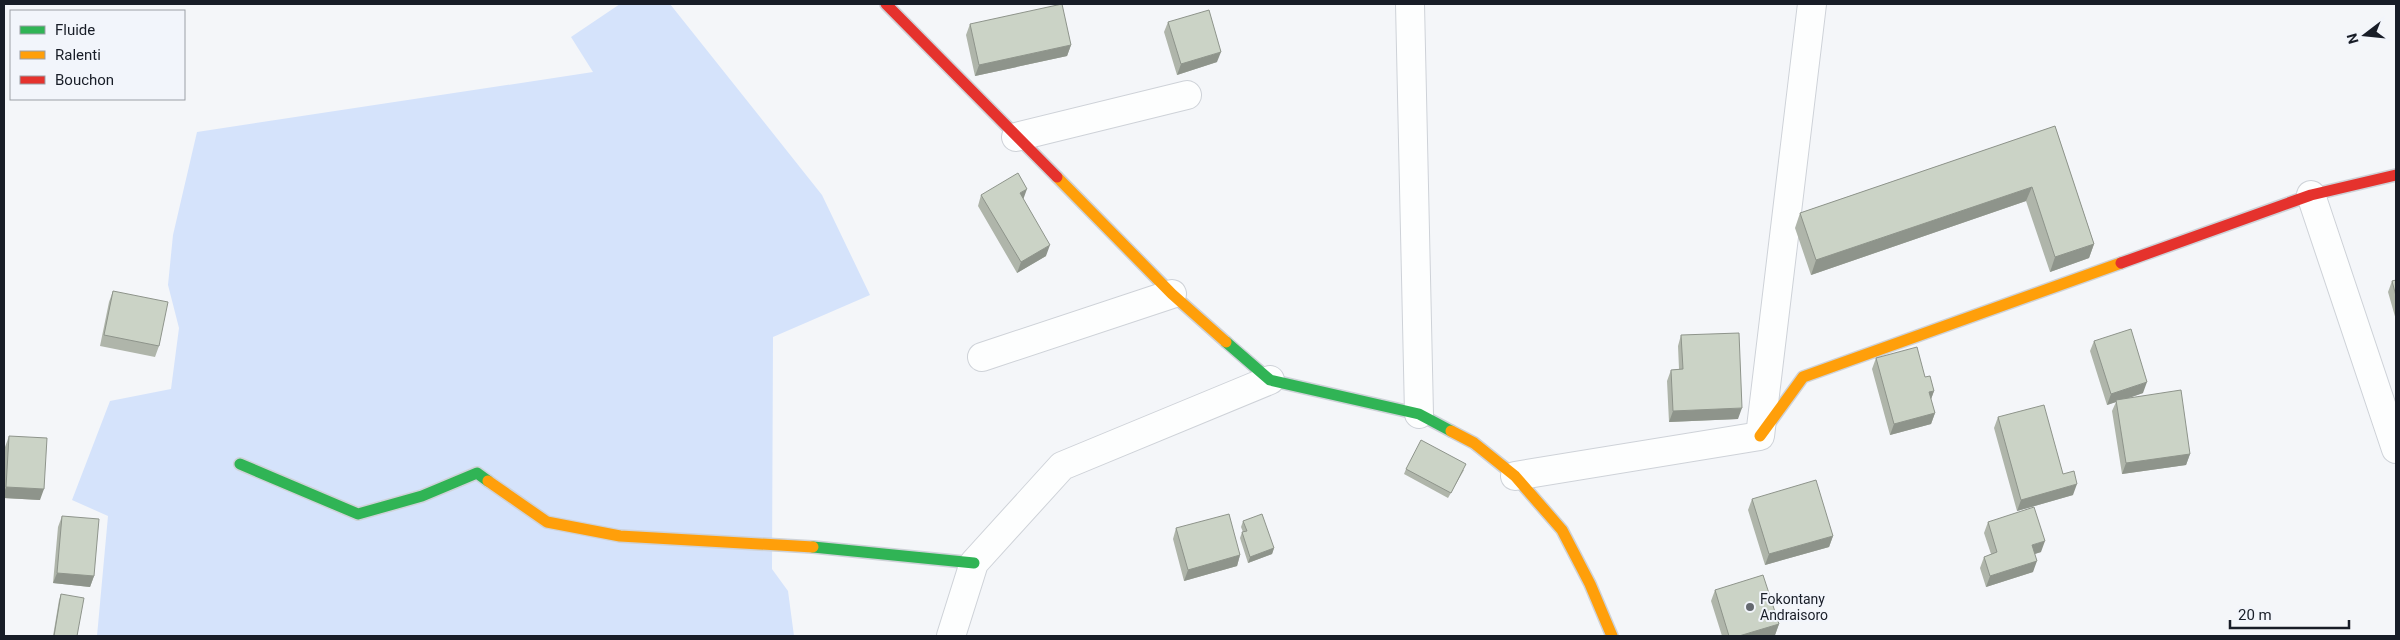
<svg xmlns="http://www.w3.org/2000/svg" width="2400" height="640" font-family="Roboto,sans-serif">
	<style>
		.green { fill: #d5e3fb }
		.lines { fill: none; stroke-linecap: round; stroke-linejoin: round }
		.street-casing { stroke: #ced2d8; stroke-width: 30 }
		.fast-casing { stroke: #ced2d8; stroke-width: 14 }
		.slow-casing { stroke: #ced2d8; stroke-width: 14 }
		.jam-casing { stroke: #ced2d8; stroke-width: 14 }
		.street { stroke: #fdfefe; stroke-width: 28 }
		.fast { stroke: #30b455; stroke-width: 11 }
		.slow { stroke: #ff9f0a; stroke-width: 11 }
		.jam { stroke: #e5322d; stroke-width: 11 }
		.wall { fill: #afb5aa }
		.shaded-wall { fill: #8e948b }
		.building { fill: #cbd3c6; stroke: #8e948b }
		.poi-dot { fill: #656970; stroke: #f2f5fb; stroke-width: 2 }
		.labels { text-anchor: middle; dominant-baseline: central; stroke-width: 4; stroke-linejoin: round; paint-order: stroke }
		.poi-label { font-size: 14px; fill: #181d27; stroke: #f2f5fb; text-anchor: start }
	</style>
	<rect width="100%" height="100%" fill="#f4f6f9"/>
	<!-- green -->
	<path class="green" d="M 620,4 L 670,4 L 822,195 L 870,295 L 773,337 L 772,569 L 788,591 L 794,636 L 97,636 L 108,516 L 72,500 L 110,401 L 171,389 L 179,328 L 168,285 L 173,235 L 197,132 L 593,72 L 571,37 Z"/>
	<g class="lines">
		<defs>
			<path id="street" d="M 1410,4 L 1419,414
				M 1016,137 L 1187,95
				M 2311,195 L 2396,449
				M 982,357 L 1172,294
				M 1515,476 L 1760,436 L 1812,4
				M 951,636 L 974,563 L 1062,466 L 1270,380"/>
			<path id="fast" d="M 1226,342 L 1270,380 L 1419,414 L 1451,431
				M 240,464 L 358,514 L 422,496 L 477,473 L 488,481
				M 813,547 L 974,563"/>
			<path id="slow" d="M 1057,177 L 1172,294 L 1226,342
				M 1451,431 L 1474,443 L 1515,476 L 1562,530 L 1590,584 L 1612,636
				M 1760,436 L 1803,377 L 2121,263
				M 488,481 L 547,522 L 620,536 L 813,547"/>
			<path id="jam" d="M 886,4 L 1057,177
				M 2121,263 L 2311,195 L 2396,175"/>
		</defs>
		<!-- street casing -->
		<use href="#street" class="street-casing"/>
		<!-- fast casing -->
		<use href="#fast" class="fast-casing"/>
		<!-- slow casing -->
		<use href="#slow" class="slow-casing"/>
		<!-- jam casing -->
		<use href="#jam" class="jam-casing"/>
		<!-- street -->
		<use href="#street" class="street"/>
		<!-- fast -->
		<use href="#fast" class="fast"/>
		<!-- slow -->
		<use href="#slow" class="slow"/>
		<!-- jam -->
		<use href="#jam" class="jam"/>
	</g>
	<!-- wall -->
	<path class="wall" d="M 1168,22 L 1217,62 L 1177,75 L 1164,32 Z
		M 970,24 L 1071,45 L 1067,56 L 975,76 L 966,35 Z
		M 2055,126 L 2094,244 L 2089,258 L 2050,272 L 2026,201 L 1811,275 L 1795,228 L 1800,213 Z
		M 981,195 L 1023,199 L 1046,256 L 1017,273 L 978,206 Z
		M 2396,280 L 2396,320 L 2388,292 L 2392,281 Z
		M 113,291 L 159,346 L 155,357 L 100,346 L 109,302 Z
		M 1681,335 L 1738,419 L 1669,422 L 1667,381 L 1671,370 L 1679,369 L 1678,346 Z
		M 2094,341 L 2143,393 L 2126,399 L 2190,454 L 2186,465 L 2122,474 L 2112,411 L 2116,402 L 2107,405 L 2090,351 Z
		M 1876,358 L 1934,391 L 1931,399 L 1935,413 L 1931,424 L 1890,435 L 1872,369 Z
		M 1998,417 L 2063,474 L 2073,495 L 2017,511 L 1994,428 Z
		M 9,436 L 40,500 L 4,498 L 4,465 L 5,447 Z
		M 1406,469 L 1464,470 L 1448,498 L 1404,474 Z
		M 1752,499 L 1833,536 L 1829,547 L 1765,565 L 1748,510 Z
		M 62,516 L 94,576 L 90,587 L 53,583 L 58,527 Z
		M 1243,521 L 1274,548 L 1272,554 L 1248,563 L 1240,538 L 1242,532 L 1243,532 L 1241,527 Z
		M 1988,522 L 2041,552 L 2035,554 L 2033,572 L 1986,587 L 1980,568 L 1984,557 L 1991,554 L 1984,533 Z
		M 1176,528 L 1240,555 L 1237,566 L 1184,581 L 1173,539 Z
		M 1715,590 L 1779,624 L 1775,635 L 1770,636 L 1722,636 L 1711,601 Z
		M 61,594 L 77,636 L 53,636 L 59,600 Z"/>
	<!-- shaded-wall -->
	<path class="shaded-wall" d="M 1071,45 L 1067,56 L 975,76 L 979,65 Z
		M 1221,52 L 1217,62 L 1177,75 L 1181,64 Z
		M 2032,187 L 2026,201 L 1811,275 L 1816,260 Z
		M 1027,189 L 1023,200 L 1020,193 Z
		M 2094,244 L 2089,258 L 2050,272 L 2055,257 Z
		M 1050,245 L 1046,256 L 1017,273 L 1021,262 Z
		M 2147,382 L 2143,393 L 2117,402 L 2116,400 L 2116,402 L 2107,405 L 2111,394 Z
		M 1934,391 L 1930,402 L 1929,392 Z
		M 1742,408 L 1738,419 L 1669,422 L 1673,411 Z
		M 1935,413 L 1931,424 L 1890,435 L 1894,424 Z
		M 2190,454 L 2186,465 L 2122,474 L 2126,463 Z
		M 2077,484 L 2073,495 L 2017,511 L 2021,500 Z
		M 6,487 L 44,489 L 40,500 L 4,498 L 4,493 Z
		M 1833,536 L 1829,547 L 1765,565 L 1769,554 Z
		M 2045,541 L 2041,552 L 2028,556 L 2032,545 Z
		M 1274,548 L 1272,554 L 1248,563 L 1250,557 Z
		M 1240,555 L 1237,566 L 1184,581 L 1188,570 Z
		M 2037,561 L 2033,572 L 1986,587 L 1990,576 Z
		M 57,573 L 94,576 L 90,587 L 53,583 Z
		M 1779,624 L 1775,635 L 1770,636 L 1739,636 Z"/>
	<!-- building -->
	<path class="building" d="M 1062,4 L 1071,45 L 979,65 L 970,24 Z
		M 1209,10 L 1221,52 L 1181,64 L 1168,22 Z
		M 2055,126 L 2094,244 L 2055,257 L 2032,187 L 1816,260 L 1800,213 Z
		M 1018,173 L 1027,189 L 1020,193 L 1050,245 L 1021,262 L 981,195 Z
		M 2396,280 L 2396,296 L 2392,281 Z
		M 113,291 L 168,302 L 159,346 L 104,335 Z
		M 2131,329 L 2147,382 L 2111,394 L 2094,341 Z
		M 1739,333 L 1742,408 L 1673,411 L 1671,370 L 1683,369 L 1681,335 Z
		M 1917,347 L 1925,377 L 1930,376 L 1934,391 L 1929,392 L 1935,413 L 1894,424 L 1876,358 Z
		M 2181,390 L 2190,454 L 2126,463 L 2116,400 Z
		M 2044,405 L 2063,474 L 2074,471 L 2077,484 L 2021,500 L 1998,417 Z
		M 9,436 L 47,438 L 44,489 L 6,487 Z
		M 1421,440 L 1466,464 L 1451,493 L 1406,469 Z
		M 1816,480 L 1833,536 L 1769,554 L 1752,499 Z
		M 2034,507 L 2045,541 L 2032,545 L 2037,561 L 1990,576 L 1984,557 L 1997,552 L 1988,522 Z
		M 1229,514 L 1240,555 L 1188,570 L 1176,528 Z
		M 1262,514 L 1274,548 L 1250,557 L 1242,532 L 1247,531 L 1243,521 Z
		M 62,516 L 99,519 L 94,576 L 57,573 Z
		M 1763,575 L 1779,624 L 1739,636 L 1729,636 L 1715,590 Z
		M 61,594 L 84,598 L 77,636 L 54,636 Z"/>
	<!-- markers -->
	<circle class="poi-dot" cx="1750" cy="607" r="5"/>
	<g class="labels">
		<!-- poi labels -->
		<g class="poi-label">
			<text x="1760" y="599">Fokontany<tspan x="1760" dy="16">Andraisoro</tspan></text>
		</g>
	</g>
	<!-- border -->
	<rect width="2400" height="640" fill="none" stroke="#181d27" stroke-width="10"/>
	<!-- legend -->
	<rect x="10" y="10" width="175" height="90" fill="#f2f5fb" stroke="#9b9fa6"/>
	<rect x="20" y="26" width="25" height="8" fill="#30b455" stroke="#9b9fa6"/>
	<text x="55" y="35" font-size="15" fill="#181d27">Fluide</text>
	<rect x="20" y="51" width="25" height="8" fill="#ff9f0a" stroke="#9b9fa6"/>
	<text x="55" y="60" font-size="15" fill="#181d27">Ralenti</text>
	<rect x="20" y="76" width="25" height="8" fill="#e5322d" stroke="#9b9fa6"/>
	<text x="55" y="85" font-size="15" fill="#181d27">Bouchon</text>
	<!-- north arrow -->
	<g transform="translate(2365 35) rotate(254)" stroke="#f2f5fb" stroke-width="4" paint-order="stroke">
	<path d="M0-4L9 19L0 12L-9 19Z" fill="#181d27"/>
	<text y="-8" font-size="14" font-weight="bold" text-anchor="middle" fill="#181d27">N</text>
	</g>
	<!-- scale -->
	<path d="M2230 620v8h119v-8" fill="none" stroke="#181d27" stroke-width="2.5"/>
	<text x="2238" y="620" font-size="15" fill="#181d27" stroke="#f2f5fb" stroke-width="4" paint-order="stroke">20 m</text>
</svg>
